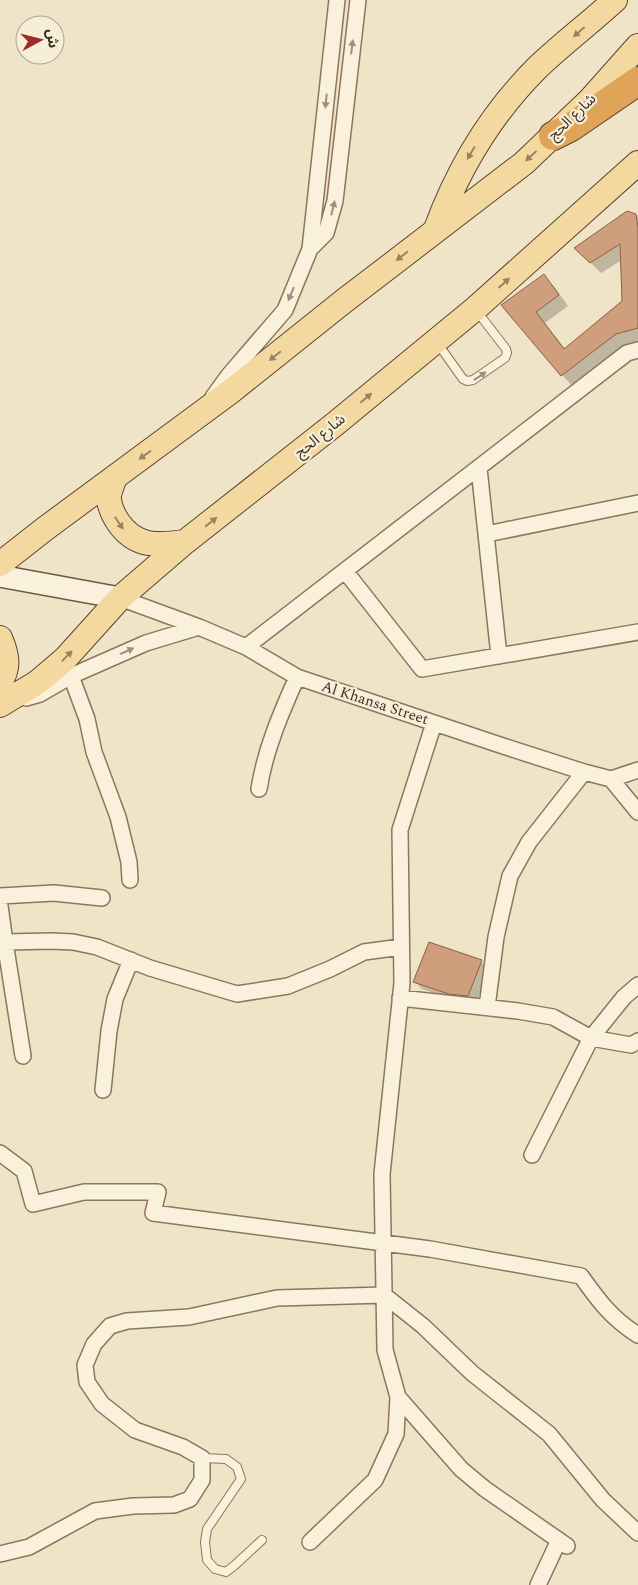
<svg xmlns="http://www.w3.org/2000/svg" width="638" height="1585" font-family="Spectral,'Noto Sans Arabic',serif">
	<style>
		.shadow { fill: #0003 }
		.building { fill: #cf9f7d; stroke: #8d5f41 }
		.lines { fill: none; stroke-linecap: round; stroke-linejoin: round }
		.lane-casing { stroke: #8d765c; stroke-width: 10 }
		.street-casing { stroke: #8d765c; stroke-width: 18 }
		.secondary-casing { stroke: #6f573f; stroke-width: 24 }
		.primary-casing { stroke: #5b4430; stroke-width: 26 }
		.highway-casing { stroke: #5b4430; stroke-width: 30 }
		.lane { stroke: #faf1dc; stroke-width: 8 }
		.street { stroke: #faf1dc; stroke-width: 15 }
		.secondary { stroke: #faf1dc; stroke-width: 21 }
		.primary { stroke: #f3d9a0; stroke-width: 24 }
		.highway { stroke: #e0a458; stroke-width: 28 }
		.oneway { fill: #988460 }
		.oneway2 { fill: #9c907e }
		.labels { text-anchor: middle; dominant-baseline: central; stroke-width: 4.5; stroke-linejoin: round; paint-order: stroke }
		.street-label { font-size: 15px; fill: #3d2e20; stroke: #f7eed8 }
	</style>
	<rect width="100%" height="100%" fill="#f0e4c8"/>
	<!-- shadow -->
	<path class="shadow" d="M 636,215 L 638,217 L 638,341 L 627,344 L 572,386 L 503,306 L 543,276 L 554,286 L 568,306 L 545,323 L 566,350 L 623,301 L 622,260 L 601,273 L 576,248 Z
		M 481,962 L 489,969 L 476,1003 L 458,1001 L 422,989 L 414,981 Z"/>
	<!-- building -->
	<path class="building" d="M 627,211 L 636,214 L 638,228 L 638,328 L 616,334 L 561,376 L 501,305 L 544,274 L 559,295 L 536,312 L 564,349 L 622,301 L 620,244 L 590,263 L 574,248 Z
		M 429,942 L 482,960 L 468,996 L 449,994 L 413,982 Z"/>
	<g class="lines">
		<defs>
			<path id="lane" d="M 438,344 L 463,379 L 467,381 L 473,380 L 505,358 L 507,353 L 506,349 L 476,310
				M 202,1458 L 226,1459 L 237,1467 L 241,1479 L 207,1529 L 205,1542 L 207,1560 L 215,1569 L 226,1572 L 235,1565 L 262,1540"/>
			<path id="street" d="M 310,249 L 326,233 L 335,201 L 358,0
				M 213,397 L 229,375 L 285,310 L 310,249 L 337,0
				M 479,468 L 499,656
				M 487,534 L 638,503
				M 345,571 L 422,669 L 638,632
				M 120,598 L 199,627 L 246,647 L 297,677 L 503,746 L 584,772 L 611,779 L 638,770
				M 246,647 L 627,353 L 638,350
				M 71,676 L 87,719 L 94,752 L 118,817 L 129,862 L 130,880
				M 26,698 L 40,694 L 71,676 L 146,643 L 199,627
				M 611,779 L 638,812
				M 259,789 C 265,750 281,713 297,677
				M 0,896 L 54,893 L 102,898
				M 0,906 L 5,942
				M 400,998 L 518,1011 L 553,1017 L 591,1038 L 631,1045 L 638,1041
				M 487,1007 L 496,937 L 510,876 L 529,842 L 584,772
				M 23,1056 L 5,942 L 51,941 L 73,942 L 97,947 L 150,968 L 237,994 L 288,986 L 330,969 L 364,952 L 401,947
				M 103,1090 L 109,1031 L 115,999 L 131,960
				M 0,1153 L 24,1171 L 33,1204 L 84,1192 L 158,1192 L 153,1213 L 430,1249 L 581,1276 C 598,1300 612,1319 638,1335
				M 532,1155 L 591,1038 L 624,997 L 638,985
				M 398,1397 L 461,1469 L 485,1489 L 567,1546
				M 310,1542 L 375,1480 L 396,1434 L 398,1397 L 385,1350 L 382,1174 L 402,983 L 400,830 L 434,723
				M 0,1554 L 29,1547 L 95,1511 L 133,1506 L 174,1505 L 190,1499 L 202,1480 L 202,1458 L 183,1447 L 135,1430 L 102,1404 L 87,1382 L 85,1365 L 94,1344 L 110,1326 L 127,1321 L 189,1317 L 277,1298 L 384,1295 L 423,1326 L 472,1373 L 549,1434 L 603,1500 L 638,1533
				M 538,1585 L 559,1540"/>
			<path id="secondary" d="M 0,576 L 120,598"/>
			<path id="primary" d="M 436,229 C 458,169 491,114 537,68 C 562,44 590,23 615,0
				M 115,477 C 113,484 108,493 109,500 C 110,507 114,516 118,522 C 135,547 157,546 185,542
				M 0,564 L 46,528 L 230,392 L 344,301 L 524,163 L 590,100 L 638,46
				M 0,638 C 7,654 10,667 0,682
				M 0,705 L 38,682 L 65,659 L 120,598 L 185,542 L 335,424 L 476,308 L 638,163"/>
			<path id="highway" d="M 553,136 L 571,127 L 638,81"/>
		</defs>
		<!-- lane casing -->
		<use href="#lane" class="lane-casing"/>
		<!-- street casing -->
		<use href="#street" class="street-casing"/>
		<!-- secondary casing -->
		<use href="#secondary" class="secondary-casing"/>
		<!-- primary casing -->
		<use href="#primary" class="primary-casing"/>
		<!-- highway casing -->
		<use href="#highway" class="highway-casing"/>
		<!-- lane -->
		<use href="#lane" class="lane"/>
		<!-- street -->
		<use href="#street" class="street"/>
		<!-- secondary -->
		<use href="#secondary" class="secondary"/>
		<!-- primary -->
		<use href="#primary" class="primary"/>
		<!-- highway -->
		<use href="#highway" class="highway"/>
	</g>
	<!-- one-way arrows -->
	<defs><path id="oneway-solid" d="M-6-.8H1V-3.2L6.5 0L1 3.2V.8H-6Z" transform="scale(1.25)"/></defs>
	<g class="oneway">
		<use href="#oneway-solid" transform="translate(579 32) rotate(139)"/>
		<use href="#oneway-solid" transform="translate(471 153) rotate(120)"/>
		<use href="#oneway-solid" transform="translate(531 156) rotate(138)"/>
		<use href="#oneway-solid" transform="translate(402 256) rotate(142)"/>
		<use href="#oneway-solid" transform="translate(504 283) rotate(-42)"/>
		<use href="#oneway-solid" transform="translate(275 356) rotate(141)"/>
		<use href="#oneway-solid" transform="translate(366 398) rotate(-40)"/>
		<use href="#oneway-solid" transform="translate(145 455) rotate(144)"/>
		<use href="#oneway-solid" transform="translate(211 522) rotate(-38)"/>
		<use href="#oneway-solid" transform="translate(119 523) rotate(56)"/>
		<use href="#oneway-solid" transform="translate(67 656) rotate(-46)"/>
	</g>
	<g class="oneway2">
		<use href="#oneway-solid" transform="translate(352 47) rotate(-83)"/>
		<use href="#oneway-solid" transform="translate(326 101) rotate(96)"/>
		<use href="#oneway-solid" transform="translate(333 208) rotate(-76)"/>
		<use href="#oneway-solid" transform="translate(291 294) rotate(112)"/>
		<use href="#oneway-solid" transform="translate(480 376) rotate(-34)"/>
		<use href="#oneway-solid" transform="translate(127 651) rotate(-24)"/>
	</g>
	<g class="labels">
		<!-- street labels -->
		<g class="street-label">
			<text transform="translate(572 117) rotate(-44)">شارع الحج</text>
			<text transform="translate(320 436) rotate(-39)">شارع الحج</text>
			<text transform="translate(375 703) rotate(18)">Al Khansa Street</text>
		</g>
	</g>
	<!-- north arrow -->
	<g transform="translate(40 40) rotate(83)"><circle r="24" fill="#f7eed8" stroke="#ada18e"/>
	<path d="M0-4L9 19L0 12L-9 19Z" fill="#9e2a2b"/>
	<text y="-8" font-size="14" font-weight="bold" text-anchor="middle" fill="#3d2e20">ش</text>
	</g>
</svg>
